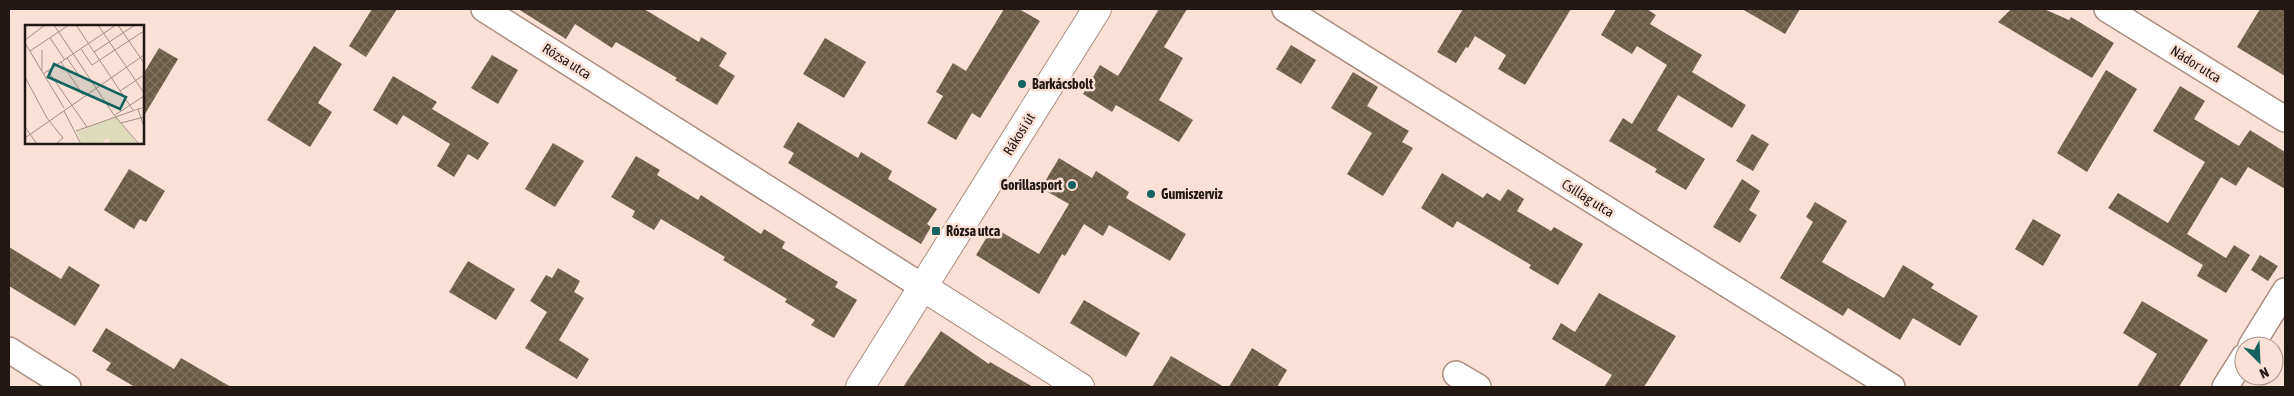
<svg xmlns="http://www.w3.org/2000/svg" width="2294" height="396" font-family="'Asap Condensed',sans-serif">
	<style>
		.building { fill: url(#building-cross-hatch) }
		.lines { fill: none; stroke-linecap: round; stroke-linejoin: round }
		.street-casing { stroke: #ab8e80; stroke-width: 28 }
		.secondary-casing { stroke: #ab8e80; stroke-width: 30 }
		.street { stroke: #fff; stroke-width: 25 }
		.secondary { stroke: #fff; stroke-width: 28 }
		.poi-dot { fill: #146360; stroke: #fbe1d5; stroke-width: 2 }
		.labels { text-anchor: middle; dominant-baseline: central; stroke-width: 5; stroke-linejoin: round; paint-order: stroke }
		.street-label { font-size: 14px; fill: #221712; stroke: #fbe1d5 }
		.poi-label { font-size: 14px; font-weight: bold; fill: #221712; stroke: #fbe1d5; text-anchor: start }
		.inset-road { fill: none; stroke: #a49087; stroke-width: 1 }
		.view { fill: #146360; fill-opacity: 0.15; stroke: #146360; stroke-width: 2.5 }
		.inset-edge { fill: none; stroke: #221712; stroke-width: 2.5 }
	</style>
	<defs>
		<pattern id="building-cross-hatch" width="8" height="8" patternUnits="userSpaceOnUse" patternTransform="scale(1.25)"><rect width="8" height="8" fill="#6b5b44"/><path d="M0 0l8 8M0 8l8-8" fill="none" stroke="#807261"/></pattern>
	</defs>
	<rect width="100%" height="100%" fill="#fbe1d5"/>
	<!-- building -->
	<path class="building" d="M 372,9 L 397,9 L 366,57 L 349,46 Z
		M 518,9 L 644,9 L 699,42 L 701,37 L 727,53 L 719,66 L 735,76 L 717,105 L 675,80 L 677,78 L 616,42 L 612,48 L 575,24 L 566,39 Z
		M 1004,9 L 1019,9 L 1040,21 L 980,118 L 972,113 L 956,140 L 927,123 L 943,96 L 936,92 L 953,63 L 966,71 Z
		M 1159,9 L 1187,9 L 1164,47 L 1183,58 L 1159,100 L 1193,120 L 1179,142 L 1116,105 L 1112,112 L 1083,94 L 1100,65 L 1118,76 Z
		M 1463,9 L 1571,9 L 1525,85 L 1498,69 L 1506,55 L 1475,36 L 1468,48 L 1466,47 L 1456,63 L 1437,52 Z
		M 1616,9 L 1647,9 L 1656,15 L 1650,24 L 1702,55 L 1692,72 L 1746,105 L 1732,128 L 1678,95 L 1657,130 L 1705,159 L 1686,190 L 1655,172 L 1657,169 L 1609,141 L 1623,118 L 1632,124 L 1667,65 L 1637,46 L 1632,54 L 1601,35 Z
		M 1742,9 L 1800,9 L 1785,34 Z
		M 2011,9 L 2044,9 L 2069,20 L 2071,17 L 2114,43 L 2092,78 L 1998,22 Z
		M 2260,9 L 2285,9 L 2285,76 L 2237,47 Z
		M 825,38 L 866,62 L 844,98 L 803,74 Z
		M 1291,45 L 1316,60 L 1301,84 L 1276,69 Z
		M 314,46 L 342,64 L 318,103 L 332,112 L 310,147 L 267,120 Z
		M 159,48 L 178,59 L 142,119 L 142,76 Z
		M 492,55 L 518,70 L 498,104 L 471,88 Z
		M 2106,70 L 2137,89 L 2087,172 L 2057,153 Z
		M 1353,72 L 1378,87 L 1367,106 L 1409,131 L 1402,142 L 1413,148 L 1383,196 L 1347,174 L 1372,133 L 1331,108 Z
		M 393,76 L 437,102 L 432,109 L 489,143 L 478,160 L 468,154 L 454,177 L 437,166 L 450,144 L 403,115 L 397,125 L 373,110 Z
		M 2180,86 L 2205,101 L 2194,119 L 2239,146 L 2250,130 L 2285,152 L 2285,189 L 2248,167 L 2236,186 L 2221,177 L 2187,234 L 2226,258 L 2234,245 L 2250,255 L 2226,293 L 2197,276 L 2203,265 L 2108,208 L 2118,193 L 2168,223 L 2205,162 L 2153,131 Z
		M 798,122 L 858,158 L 861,152 L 892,171 L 888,179 L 937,209 L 927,224 L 931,227 L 921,244 L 788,163 L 794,153 L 783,147 Z
		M 1752,134 L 1769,144 L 1753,171 L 1736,161 Z
		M 553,143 L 584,161 L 555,207 L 525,189 Z
		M 636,156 L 660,170 L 657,175 L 698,200 L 701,195 L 761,234 L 764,229 L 785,242 L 782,248 L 838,282 L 835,287 L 857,300 L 834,338 L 811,325 L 815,320 L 785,302 L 787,299 L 723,260 L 725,257 L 661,219 L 654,230 L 632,217 L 635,211 L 611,197 Z
		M 1059,158 L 1092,178 L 1096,171 L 1129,192 L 1126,198 L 1186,234 L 1170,261 L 1109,225 L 1103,236 L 1084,224 L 1065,256 L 1062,254 L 1039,294 L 976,255 L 993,227 L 1039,254 L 1069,204 L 1041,188 Z
		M 129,169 L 165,191 L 146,222 L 140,219 L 134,229 L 104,210 Z
		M 1442,173 L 1483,198 L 1487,193 L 1500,201 L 1508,189 L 1524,199 L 1517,211 L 1551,231 L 1554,227 L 1583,244 L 1558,285 L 1529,268 L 1531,265 L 1457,221 L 1453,228 L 1421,208 Z
		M 1742,179 L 1760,191 L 1749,210 L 1757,215 L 1740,243 L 1713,227 Z
		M 1815,202 L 1847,221 L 1822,262 L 1884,298 L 1903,265 L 1934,284 L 1931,288 L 1978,316 L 1960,346 L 1913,318 L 1900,340 L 1848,308 L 1843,316 L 1780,278 L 1813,222 L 1806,217 Z
		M 2033,219 L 2061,235 L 2043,266 L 2015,249 Z
		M 9,247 L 61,279 L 69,266 L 100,285 L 75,326 L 9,286 Z
		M 2260,255 L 2278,266 L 2268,281 L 2251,270 Z
		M 468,261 L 515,289 L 496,320 L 449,292 Z
		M 558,268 L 580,281 L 574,292 L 584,298 L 559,340 L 589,359 L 577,379 L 525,348 L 547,312 L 530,301 L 546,275 L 552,278 Z
		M 1599,293 L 1676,336 L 1644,387 L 1604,387 L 1612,375 L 1552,339 L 1561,323 L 1575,332 Z
		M 1084,300 L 1140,333 L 1126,357 L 1070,323 Z
		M 2142,301 L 2208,340 L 2179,387 L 2137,387 L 2157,354 L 2123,333 Z
		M 106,328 L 174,369 L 181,358 L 231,387 L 135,387 L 106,370 L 111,363 L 92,351 Z
		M 941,331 L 989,364 L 990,362 L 1033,387 L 903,387 Z
		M 1252,348 L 1287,370 L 1277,387 L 1229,387 Z
		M 1171,356 L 1224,387 L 1152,387 Z"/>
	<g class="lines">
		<defs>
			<path id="street" d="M 484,9 L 923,287
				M 1285,9 L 1892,387
				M 2107,9 L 2285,119
				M 2251,346 L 2285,291
				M 9,350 L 68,387
				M 1456,374 L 1478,387
				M 2225,387 L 2244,357"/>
			<path id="secondary" d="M 923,287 L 1080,387
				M 860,387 L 1097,9"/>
		</defs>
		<!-- street casing -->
		<use href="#street" class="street-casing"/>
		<!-- secondary casing -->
		<use href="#secondary" class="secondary-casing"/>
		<!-- street -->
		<use href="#street" class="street"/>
		<!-- secondary -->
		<use href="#secondary" class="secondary"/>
	</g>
	<!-- markers -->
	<g class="poi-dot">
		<circle cx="1022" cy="84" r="5"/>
		<circle cx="1072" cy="185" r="5"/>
		<circle cx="1151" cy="194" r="5"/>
		<rect x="931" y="226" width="10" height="10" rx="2.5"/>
	</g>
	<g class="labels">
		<!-- street labels -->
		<g class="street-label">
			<text transform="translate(567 61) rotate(32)">Rózsa utca</text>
			<text transform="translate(2196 64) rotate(32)">Nádor utca</text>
			<text transform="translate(1019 134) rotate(-58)">Rákosi út</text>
			<text transform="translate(1588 198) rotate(32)">Csillag utca</text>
		</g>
		<!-- poi labels -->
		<g class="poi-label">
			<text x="1032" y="84">Barkácsbolt</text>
			<text x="1062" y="185" text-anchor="end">Gorillasport</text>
			<text x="1161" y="194">Gumiszerviz</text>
			<text x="946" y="231">Rózsa utca</text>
		</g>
	</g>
	<!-- overview -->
	<g transform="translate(25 25)">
		<rect width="119" height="119" fill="#fbe1d5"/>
		<path d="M 91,92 L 112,119 L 85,119 L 83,113 L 78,116 L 79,119 L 57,119 L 52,107 Z" fill="#dddbb9"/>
		<path class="inset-road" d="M 29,0 L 89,90 L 114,119M 51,0 L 108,85M 73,0 L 119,68M 93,0 L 119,38M 25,13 L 40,35M 0,15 L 20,0M 0,18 L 39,83M 56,24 L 67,40 L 119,6M 17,25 L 17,46M 5,26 L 44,0M 69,27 L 110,0M 42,33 L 55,52M 36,37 L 58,70M 23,46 L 62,102M 18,49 L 91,0M 0,52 L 22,93 L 38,113 L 31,119M 95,66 L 119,50M 113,84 L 119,102M 39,86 L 56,119M 90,90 L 119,71M 96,98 L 119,92M 0,102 L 12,119M 51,106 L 119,82M 0,113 L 119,30"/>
		<path class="view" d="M 29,39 L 101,72 L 95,84 L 23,52 Z"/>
		<rect width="119" height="119" class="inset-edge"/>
	</g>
	<!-- border -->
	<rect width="2294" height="396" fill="none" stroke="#221712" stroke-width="20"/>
	<!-- north arrow -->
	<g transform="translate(2259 361) rotate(156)"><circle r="24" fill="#fbe1d5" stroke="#a49087"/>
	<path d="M0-4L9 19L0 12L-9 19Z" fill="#146360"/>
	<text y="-8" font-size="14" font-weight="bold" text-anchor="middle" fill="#221712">N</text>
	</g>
</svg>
